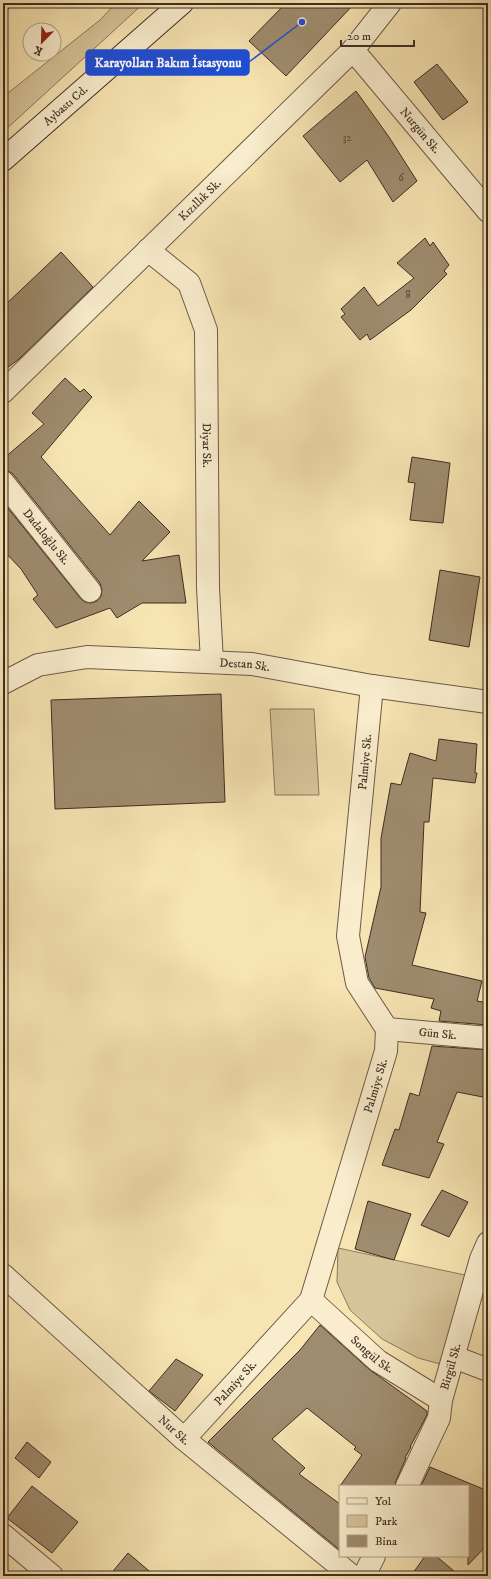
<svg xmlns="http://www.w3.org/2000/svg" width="491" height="1579" font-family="'IM FELL DW Pica',serif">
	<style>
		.green { fill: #d7c59a; stroke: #8b785f }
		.water { fill: #b8a582; stroke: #88755c }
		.building { fill: #9e8c6e; stroke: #3f2c24 }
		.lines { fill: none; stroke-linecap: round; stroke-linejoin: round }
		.street-casing { stroke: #6d5a48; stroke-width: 24 }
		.secondary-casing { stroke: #3f2c24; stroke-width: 24 }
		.street { stroke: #f9edcd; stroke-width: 22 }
		.secondary { stroke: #f9edcd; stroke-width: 22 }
		.labels { text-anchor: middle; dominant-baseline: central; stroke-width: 3; stroke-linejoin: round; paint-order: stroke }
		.number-label { font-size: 10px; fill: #574436 }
		.street-label { font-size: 12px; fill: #3f2c24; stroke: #f9edcd }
		.leader { fill: none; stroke: #1d4ed8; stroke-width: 1.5 }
		.callout-dot { fill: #1d4ed8; stroke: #f9edcd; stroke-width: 1.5 }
		.callout { fill: #1d4ed8; stroke: #1d4ed8; stroke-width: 1.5 }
		.callout-label { font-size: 13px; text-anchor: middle; font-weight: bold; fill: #fff }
	</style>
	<rect width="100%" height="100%" fill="#f6e4b2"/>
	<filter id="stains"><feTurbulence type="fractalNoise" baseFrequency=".005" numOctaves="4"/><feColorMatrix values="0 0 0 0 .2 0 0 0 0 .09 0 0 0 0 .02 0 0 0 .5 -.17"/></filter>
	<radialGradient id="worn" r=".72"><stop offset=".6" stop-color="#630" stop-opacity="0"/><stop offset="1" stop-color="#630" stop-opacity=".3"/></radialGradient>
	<!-- green -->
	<path class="green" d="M 116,3 L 144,3 L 3,132 L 3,97 L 100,20 Z
		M 270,709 L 314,709 L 319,795 L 275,795 Z
		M 338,1248 L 465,1275 L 440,1364 L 418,1358 L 382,1339 L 350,1310 L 337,1282 Z"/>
	<!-- water -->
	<path class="water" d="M 3,3 L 15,3 L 3,14 Z"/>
	<!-- building -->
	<path class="building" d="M 286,3 L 355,3 L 286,76 L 249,41 Z
		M 437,64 L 468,102 L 443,120 L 414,82 Z
		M 356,91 L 389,137 L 417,181 L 393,202 L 367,160 L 340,182 L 303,136 Z
		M 425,238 L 430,246 L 433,242 L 449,265 L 444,271 L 447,274 L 411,310 L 370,340 L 367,334 L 360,340 L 341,317 L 345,314 L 341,309 L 364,287 L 378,306 L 414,278 L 397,263 Z
		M 61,252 L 93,287 L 19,359 L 3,371 L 3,307 Z
		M 65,378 L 80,392 L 84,389 L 92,397 L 41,457 L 110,535 L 139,501 L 170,532 L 142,561 L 179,555 L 186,603 L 142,603 L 117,618 L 110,608 L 56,628 L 33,599 L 38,595 L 21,569 L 3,550 L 3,502 L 81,599 L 85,602 L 91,603 L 97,601 L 101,596 L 102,590 L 100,583 L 13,474 L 8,471 L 3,470 L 3,459 L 44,424 L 32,413 Z
		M 412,457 L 450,463 L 443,523 L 410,520 L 415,483 L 408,482 Z
		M 440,570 L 480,577 L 469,647 L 429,640 Z
		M 221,694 L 225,802 L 55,809 L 51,700 Z
		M 439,739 L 477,744 L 475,773 L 477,773 L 475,783 L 433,778 L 429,822 L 424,822 L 420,912 L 426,913 L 412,965 L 482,981 L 477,1001 L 488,1003 L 488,1025 L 439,1021 L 441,1011 L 431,1008 L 434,999 L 375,988 L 369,978 L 365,957 L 381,887 L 381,838 L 391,783 L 401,785 L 410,753 L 436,761 Z
		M 432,1046 L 488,1050 L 488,1098 L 457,1092 L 437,1142 L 444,1144 L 429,1178 L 382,1165 L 395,1129 L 399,1130 L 410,1093 L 419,1096 Z
		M 442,1190 L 468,1202 L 449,1237 L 421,1225 Z
		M 368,1201 L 411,1214 L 394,1260 L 355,1249 Z
		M 320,1325 L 370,1370 L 427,1411 L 427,1415 L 410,1447 L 411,1447 L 405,1458 L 406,1458 L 396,1481 L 395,1486 L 340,1486 L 362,1455 L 354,1449 L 356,1447 L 307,1408 L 272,1439 L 305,1468 L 299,1474 L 340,1504 L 340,1550 L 208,1442 L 300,1350 Z
		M 176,1359 L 203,1375 L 175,1411 L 149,1391 Z
		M 27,1442 L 51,1462 L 39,1478 L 15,1458 Z
		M 430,1467 L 488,1491 L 488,1544 L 468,1565 L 468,1486 L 421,1486 Z
		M 32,1486 L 78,1522 L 52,1553 L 7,1518 Z
		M 128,1553 L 155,1576 L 109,1576 Z
		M 425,1556 L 436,1556 L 460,1576 L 411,1576 Z"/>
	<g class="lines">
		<defs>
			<g id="street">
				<path id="s1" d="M 353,50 L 488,211"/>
				<path id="s2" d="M 148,250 L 189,283 L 206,330 L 208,588 L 212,662"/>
				<path id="s3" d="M 3,392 L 353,50 L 390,3"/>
				<path id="s4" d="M 3,482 L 90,591"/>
				<path id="s5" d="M 3,683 L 38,665 L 87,657 L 252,664 L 372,686 L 488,702"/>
				<path id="s6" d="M 387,1029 L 488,1038"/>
				<path id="s7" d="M 3,1275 L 184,1439 L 352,1576"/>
				<path id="s8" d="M 311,1300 L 378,1361 L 441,1400"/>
				<path d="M 454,1357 L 488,1370"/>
				<path id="s9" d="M 184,1439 L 311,1300 L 386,1051 L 387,1029 L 357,983 L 348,936 L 372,686"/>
				<path id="s10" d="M 407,1486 L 439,1418 L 441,1400 L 481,1259 L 488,1243"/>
				<path d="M 3,1535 L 52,1576"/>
				<path d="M 364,1576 L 374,1556"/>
			</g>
			<g id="secondary">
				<path id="s11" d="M 3,160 L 182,3"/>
			</g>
		</defs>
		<!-- street casing -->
		<use href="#street" class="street-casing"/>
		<!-- secondary casing -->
		<use href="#secondary" class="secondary-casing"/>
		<!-- street -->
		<use href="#street" class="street"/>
		<!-- secondary -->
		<use href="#secondary" class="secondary"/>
	</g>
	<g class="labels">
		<!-- number labels -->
		<g class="number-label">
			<text x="347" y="138">32</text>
			<text x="401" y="178">6</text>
			<text x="408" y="295">8</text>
		</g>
		<!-- street labels -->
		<g class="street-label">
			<text stroke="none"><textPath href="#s11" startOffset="83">Aybastı Cd.</textPath></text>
			<text stroke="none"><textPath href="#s1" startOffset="105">Nurgün Sk.</textPath></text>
			<text stroke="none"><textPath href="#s3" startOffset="275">Kızıllık Sk.</textPath></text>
			<text stroke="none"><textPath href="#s2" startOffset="218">Diyar Sk.</textPath></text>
			<text stroke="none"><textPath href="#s4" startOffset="70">Dadaloğlu Sk.</textPath></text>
			<text stroke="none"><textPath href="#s5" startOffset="247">Destan Sk.</textPath></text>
			<text stroke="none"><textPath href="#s9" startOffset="748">Palmiye Sk.</textPath></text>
			<text stroke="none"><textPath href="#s6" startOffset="51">Gün Sk.</textPath></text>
			<text stroke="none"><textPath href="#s9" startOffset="412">Palmiye Sk.</textPath></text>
			<text stroke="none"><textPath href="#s8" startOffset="82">Songül Sk.</textPath></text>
			<text stroke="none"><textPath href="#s10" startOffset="128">Birgül Sk.</textPath></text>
			<text stroke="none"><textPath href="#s9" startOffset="76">Palmiye Sk.</textPath></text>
			<text stroke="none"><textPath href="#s7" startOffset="231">Nur Sk.</textPath></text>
		</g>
	</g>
	<!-- callouts -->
	<path class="leader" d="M302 22L249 62"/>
	<circle class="callout-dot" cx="302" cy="22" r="4"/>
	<rect class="callout" x="86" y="50" width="163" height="25" rx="4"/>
	<g class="callout-label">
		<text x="168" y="67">Karayolları Bakım İstasyonu</text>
	</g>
	<!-- margin -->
	<rect width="491" height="1579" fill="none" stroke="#f6e4b2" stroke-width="16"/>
	<rect x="4" y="4" width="483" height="1571" fill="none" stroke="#3f2c24" stroke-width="2"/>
	<rect x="8" y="8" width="475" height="1563" fill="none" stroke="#3f2c24"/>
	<!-- legend -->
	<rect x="339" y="1485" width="130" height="72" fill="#f9edcd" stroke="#afa089"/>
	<rect x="347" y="1498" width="20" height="6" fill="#f9edcd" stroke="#afa089"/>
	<text x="375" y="1505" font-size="12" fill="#3f2c24">Yol</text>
	<rect x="347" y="1515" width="20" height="12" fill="#d7c59a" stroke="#afa089"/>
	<text x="375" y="1525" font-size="12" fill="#3f2c24">Park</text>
	<rect x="347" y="1535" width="20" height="12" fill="#9e8c6e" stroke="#afa089"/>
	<text x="375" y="1545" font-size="12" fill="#3f2c24">Bina</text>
	<!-- north arrow -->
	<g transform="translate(42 42) rotate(203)"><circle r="19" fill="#f9edcd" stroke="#afa089"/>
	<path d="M0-3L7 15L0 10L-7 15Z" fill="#8f2418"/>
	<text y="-6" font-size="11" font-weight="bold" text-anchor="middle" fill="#3f2c24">K</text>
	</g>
	<!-- scale -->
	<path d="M341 40v6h73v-6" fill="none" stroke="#3f2c24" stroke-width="2"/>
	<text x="347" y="40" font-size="12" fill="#3f2c24" stroke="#f9edcd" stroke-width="3" paint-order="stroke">20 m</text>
	<rect width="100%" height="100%" filter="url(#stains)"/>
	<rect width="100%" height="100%" fill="url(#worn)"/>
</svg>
